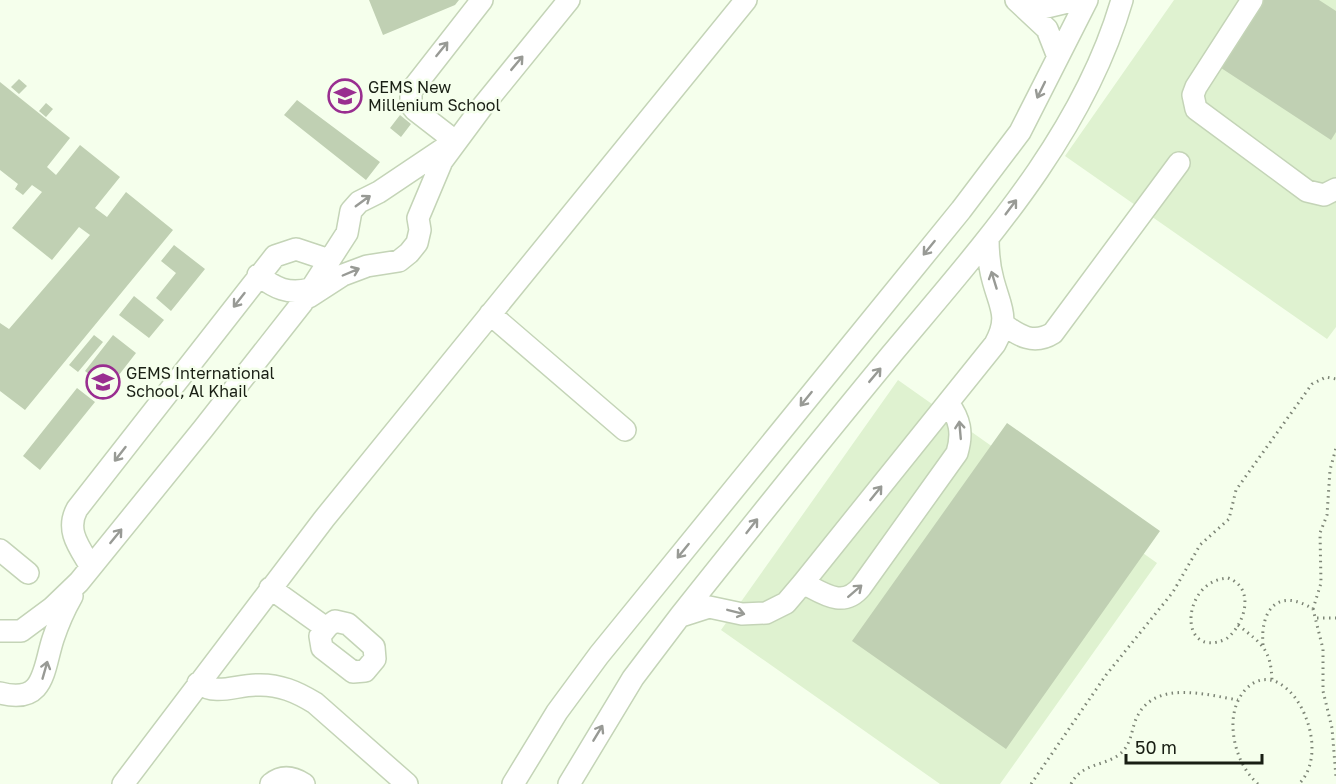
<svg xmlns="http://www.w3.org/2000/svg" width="1336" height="784" font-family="'Golos Text',sans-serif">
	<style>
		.green { fill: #dff2d0 }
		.building { fill: #c0d0b3 }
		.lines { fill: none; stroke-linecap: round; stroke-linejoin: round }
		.minor-casing { stroke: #c4d4b7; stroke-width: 24 }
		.path { stroke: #7d8576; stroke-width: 3; stroke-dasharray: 1.5 4.5; stroke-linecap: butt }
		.minor { stroke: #fff; stroke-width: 21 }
		.oneway { stroke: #989a95 }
		.labels { text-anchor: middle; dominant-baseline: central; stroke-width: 5; stroke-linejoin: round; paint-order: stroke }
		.poi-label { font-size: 16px; fill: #191f14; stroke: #f5ffec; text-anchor: start }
	</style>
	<rect width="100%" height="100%" fill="#f5ffec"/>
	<!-- green -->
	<path class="green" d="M 1174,0 L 1336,0 L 1336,327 L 1327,339 L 1065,156 Z
		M 898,380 L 1157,563 L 1000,784 L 940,784 L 721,630 Z"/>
	<!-- building -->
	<path class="building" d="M 369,0 L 459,0 L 455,5 L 383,35 Z
		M 1262,0 L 1319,0 L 1336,11 L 1336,132 L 1331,140 L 1218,66 Z
		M 19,79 L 27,86 L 19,94 L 11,87 Z
		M 0,82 L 70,138 L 47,167 L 56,175 L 80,145 L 120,177 L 95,208 L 107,217 L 126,192 L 173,230 L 25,410 L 0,391 L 0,323 L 9,329 L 90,235 L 79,227 L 52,260 L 12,228 L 42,192 L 32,185 L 23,195 L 15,189 L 18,184 L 0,170 Z
		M 297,100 L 380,162 L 366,180 L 284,115 Z
		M 46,103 L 53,109 L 46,117 L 39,111 Z
		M 400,115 L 411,124 L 401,137 L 390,128 Z
		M 174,245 L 205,269 L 171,311 L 156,298 L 176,273 L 161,261 Z
		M 134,296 L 164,320 L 149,338 L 119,315 Z
		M 94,335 L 103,342 L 78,372 L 69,365 Z
		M 113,335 L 136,353 L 108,389 L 85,371 Z
		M 77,388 L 95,402 L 40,470 L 23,456 Z
		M 1007,423 L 1160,531 L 1006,749 L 852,641 Z"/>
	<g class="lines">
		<defs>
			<path id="minor" d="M 1016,0 L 1047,29 L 1058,57
				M 1252,0 L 1196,87 L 1193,95 L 1196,109 L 1307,191 L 1324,195 L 1336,189
				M 1030,11 L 1076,0
				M 455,141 L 415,110 L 411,105 L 411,91 L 482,0
				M 258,275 C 275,288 288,295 310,289
				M 309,297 L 343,275 L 367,266 L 399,261 L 409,253 L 417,243 L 420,230 L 418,218 L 442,161 L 482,107 L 569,0
				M 490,314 L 625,430
				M 1003,324 C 1019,336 1034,345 1053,333 L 1179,163
				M 0,550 L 28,573
				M 91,567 C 80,548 65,531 77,509 L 275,256 L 296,249 L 329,260
				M 803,583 C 823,593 843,609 861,587 L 957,453 C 963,433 960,419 948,403
				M 270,588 L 326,628
				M 681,616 L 709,607 L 742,614 L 766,613 L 786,603 L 803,583 L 995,344 C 1010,317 1000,307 993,280 C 989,266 988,252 988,238
				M 335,621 L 348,624 L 374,647 L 375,659 L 365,671 L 353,672 L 322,648 L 320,636 L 328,626 Z
				M 0,631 L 21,631 L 52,608 L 79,582 L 203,429 L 302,303 L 347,233 L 351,211 L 359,202 L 379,192 L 455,141
				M 198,683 C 217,696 235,685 257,685 C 279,684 297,692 315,703 L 407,784
				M 0,693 C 45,705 43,670 53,639 C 58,624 64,610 72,596
				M 123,784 L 324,519 L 746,0
				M 271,784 C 282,775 293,777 304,784
				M 513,784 L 557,712 L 599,655 L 961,210 L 1020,132 L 1087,0
				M 569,784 L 633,678 L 680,616 C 750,528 820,441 891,355 C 981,247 1082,138 1122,0"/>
		</defs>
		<!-- minor casing -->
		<use href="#minor" class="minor-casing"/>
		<!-- path -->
		<path class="path" d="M 1228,578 C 1256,588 1245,625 1226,639 C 1177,661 1181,580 1228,578 Z
			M 1313,609 L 1321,583 L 1320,533 L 1327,515 L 1330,470 L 1336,448
			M 1317,618 L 1336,618
			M 1238,625 C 1262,644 1271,649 1272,681
			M 1263,645 C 1260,610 1278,587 1313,609 L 1323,649 L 1323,691 L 1332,728 L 1336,777
			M 1031,784 L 1106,675 L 1173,592 L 1200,545 L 1229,519 L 1236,490 L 1312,384 L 1326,377 L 1336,379
			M 1071,784 C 1082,762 1105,767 1121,753 C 1133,742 1131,727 1138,715 C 1157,680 1207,695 1238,700
			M 1258,784 C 1241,769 1232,744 1233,721 C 1234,708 1238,697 1247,688 C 1286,651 1336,746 1299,784"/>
		<!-- minor -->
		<use href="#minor" class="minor"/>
	</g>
	<!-- one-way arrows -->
	<defs><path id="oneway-shaft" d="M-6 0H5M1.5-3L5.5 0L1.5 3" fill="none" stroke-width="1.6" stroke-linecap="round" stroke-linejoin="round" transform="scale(1.5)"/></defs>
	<g class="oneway">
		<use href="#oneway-shaft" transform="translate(442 49) rotate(-51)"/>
		<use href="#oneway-shaft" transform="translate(517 63) rotate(-50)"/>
		<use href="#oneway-shaft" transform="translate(1041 90) rotate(116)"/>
		<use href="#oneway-shaft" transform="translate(363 201) rotate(-36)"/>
		<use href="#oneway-shaft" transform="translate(1011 207) rotate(-53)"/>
		<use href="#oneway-shaft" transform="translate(929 248) rotate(129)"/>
		<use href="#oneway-shaft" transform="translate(351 272) rotate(-23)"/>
		<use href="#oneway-shaft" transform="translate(994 280) rotate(-107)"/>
		<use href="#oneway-shaft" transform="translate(239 300) rotate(128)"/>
		<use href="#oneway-shaft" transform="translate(875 375) rotate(-50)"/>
		<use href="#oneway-shaft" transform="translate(806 399) rotate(129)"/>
		<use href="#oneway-shaft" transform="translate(960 430) rotate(-95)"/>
		<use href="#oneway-shaft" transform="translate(120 454) rotate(128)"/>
		<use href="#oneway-shaft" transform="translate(876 493) rotate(-51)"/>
		<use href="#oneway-shaft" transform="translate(752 526) rotate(-52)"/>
		<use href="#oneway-shaft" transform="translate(116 536) rotate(-51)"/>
		<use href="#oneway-shaft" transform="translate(683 551) rotate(129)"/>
		<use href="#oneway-shaft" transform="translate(855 591) rotate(-41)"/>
		<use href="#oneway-shaft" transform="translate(736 612) rotate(14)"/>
		<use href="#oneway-shaft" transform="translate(45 670) rotate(-74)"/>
		<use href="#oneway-shaft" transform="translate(598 733) rotate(-59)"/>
	</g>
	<!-- icons -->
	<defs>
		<symbol id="school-ring" viewBox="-11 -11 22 22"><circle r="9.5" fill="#f5ffec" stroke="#992e90" stroke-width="1.5"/><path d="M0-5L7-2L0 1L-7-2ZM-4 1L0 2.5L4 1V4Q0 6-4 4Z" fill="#992e90"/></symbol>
	</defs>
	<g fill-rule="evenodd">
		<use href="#school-ring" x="326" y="77" width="38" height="38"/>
		<use href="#school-ring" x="84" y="363" width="38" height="38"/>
	</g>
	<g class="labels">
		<!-- poi labels -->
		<g class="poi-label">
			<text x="368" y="87">GEMS New<tspan x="368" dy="18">Millenium School</tspan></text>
			<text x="126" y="373">GEMS International<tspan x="126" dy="18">School, Al Khail</tspan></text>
		</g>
	</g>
	<!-- scale -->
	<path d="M1126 754v9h136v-9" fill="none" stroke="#191f14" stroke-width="3"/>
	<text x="1135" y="754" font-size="18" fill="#191f14" stroke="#f5ffec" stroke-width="4.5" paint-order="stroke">50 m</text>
</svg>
